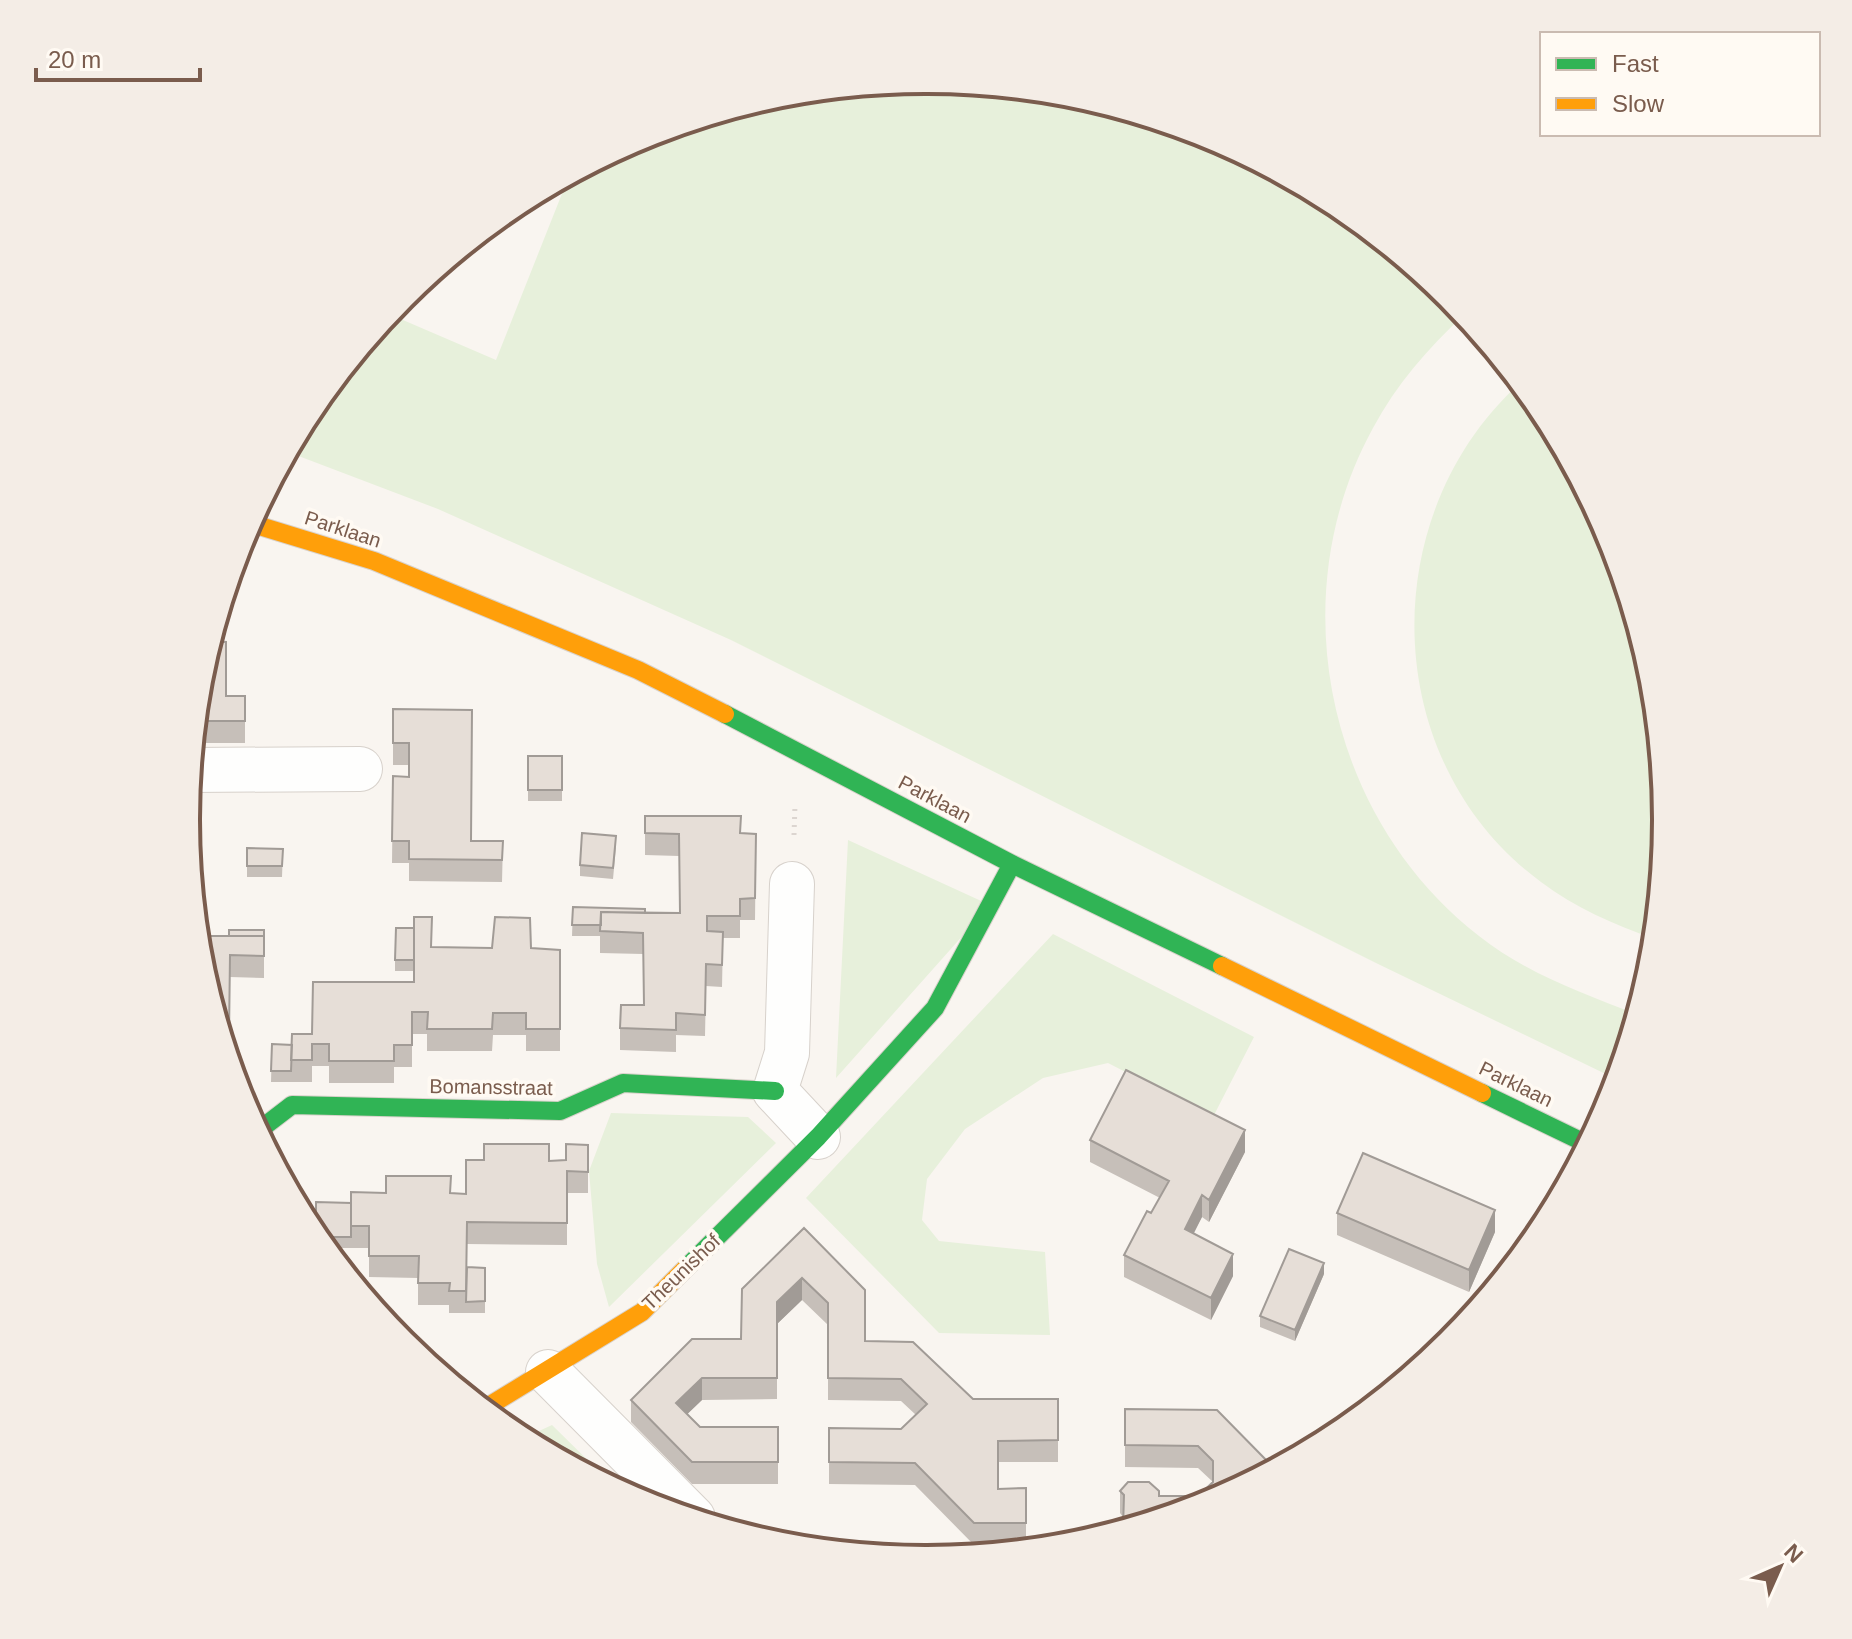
<svg xmlns="http://www.w3.org/2000/svg" width="1852" height="1639" font-family="Helvetica,sans-serif">
	<style>
		.green { fill: #e7f0db }
		.lines { fill: none; stroke-linecap: round; stroke-linejoin: round }
		.street-casing { stroke: #d7d1cb; stroke-width: 46 }
		.fast-casing { stroke: #d9d2cb; stroke-width: 20 }
		.slow-casing { stroke: #d9d2cb; stroke-width: 20 }
		.path { stroke: #dcd5d0; stroke-width: 5; stroke-dasharray: 2 6; stroke-linecap: butt }
		.street { stroke: #fefefd; stroke-width: 44 }
		.fast { stroke: #30b455; stroke-width: 18 }
		.slow { stroke: #ff9f0a; stroke-width: 18 }
		.wall { fill: #c6bfb9 }
		.shaded-wall { fill: #a19b96 }
		.building { fill: #e6ded7; stroke: #a19b96; stroke-width: 2 }
		.labels { text-anchor: middle; dominant-baseline: central; stroke-width: 7; stroke-linejoin: round; paint-order: stroke }
		.street-label { font-size: 20px; fill: #7a5c4d; stroke: #fffaf3 }
		.rim { fill: none; stroke: #7a5c4d; stroke-width: 4 }
	</style>
	<rect width="100%" height="100%" fill="#f9f5f0"/>
	<!-- green -->
	<path class="green" d="M 926,80 L 1071,94 L 1209,136 L 1337,205 L 1449,297 L 1464,315 C 1428,348 1396,385 1373,428 C 1280,597 1327,818 1479,936 C 1526,973 1581,993 1636,1014 L 1616,1079 L 1376,963 L 731,640 L 438,509 L 288,452 L 311,408 L 389,314 L 496,360 L 569,176 L 643,136 L 782,94 Z
		M 1520,383 L 1541,409 L 1609,537 L 1651,676 L 1665,820 L 1654,939 C 1614,924 1575,908 1541,882 C 1379,763 1373,516 1520,383 Z
		M 848,840 L 990,905 L 836,1078 Z
		M 1053,934 L 1254,1037 L 1213,1117 L 1108,1063 L 1043,1078 L 965,1129 L 927,1179 L 922,1220 L 939,1241 L 1045,1252 L 1050,1335 L 939,1333 L 806,1198 Z
		M 611,1113 L 748,1117 L 776,1143 L 609,1307 L 597,1264 L 589,1171 Z
		M 552,1425 L 616,1488 L 526,1440 L 526,1437 Z"/>
	<g class="lines">
		<defs>
			<path id="street" d="M 191,770 L 360,769
				M 792,884 L 787,1053 L 775,1091 L 818,1137
				M 548,1372 L 693,1518"/>
			<path id="fast" d="M 725,714 L 1012,864 L 1222,966
				M 1482,1093 L 1587,1144
				M 258,1131 L 292,1105 L 560,1111 L 623,1083 L 775,1091
				M 686,1268 L 818,1137 L 935,1008 L 1012,864"/>
			<path id="slow" d="M 250,523 L 374,561 L 638,670 L 725,714
				M 1222,966 L 1482,1093
				M 484,1409 L 642,1312 L 686,1268"/>
		</defs>
		<!-- street casing -->
		<use href="#street" class="street-casing"/>
		<!-- fast casing -->
		<use href="#fast" class="fast-casing"/>
		<!-- slow casing -->
		<use href="#slow" class="slow-casing"/>
		<!-- path -->
		<path class="path" d="M 794,835 L 795,805"/>
		<!-- street -->
		<use href="#street" class="street"/>
		<!-- fast -->
		<use href="#fast" class="fast"/>
		<!-- slow -->
		<use href="#slow" class="slow"/>
	</g>
	<!-- wall -->
	<path class="wall" d="M 201,675 L 226,696 L 245,696 L 245,743 L 194,743 Z
		M 393,709 L 471,841 L 503,841 L 502,882 L 409,881 L 409,863 L 392,863 L 393,776 L 409,777 L 409,765 L 393,765 Z
		M 528,756 L 562,756 L 562,801 L 528,801 Z
		M 645,816 L 741,833 L 756,834 L 755,920 L 740,920 L 740,938 L 723,938 L 722,987 L 706,986 L 705,1036 L 676,1035 L 676,1052 L 620,1050 L 620,1028 L 644,1005 L 643,954 L 600,953 L 600,936 L 572,936 L 573,907 L 645,913 L 680,913 L 679,856 L 645,855 Z
		M 616,847 L 613,879 L 580,876 L 580,865 Z
		M 247,848 L 283,849 L 282,877 L 247,877 Z
		M 264,930 L 264,978 L 230,977 L 229,1058 L 201,963 L 229,936 Z
		M 432,947 L 560,950 L 560,1051 L 526,1051 L 526,1035 L 493,1035 L 492,1051 L 427,1051 L 427,1034 L 412,1034 L 412,1067 L 394,1067 L 394,1083 L 329,1083 L 329,1066 L 312,1066 L 312,1082 L 271,1082 L 272,1044 L 292,1045 L 414,982 L 414,971 L 395,971 L 395,960 Z
		M 1090,1140 L 1245,1152 L 1209,1222 L 1202,1217 L 1193,1233 L 1233,1276 L 1211,1320 L 1124,1277 L 1124,1255 L 1151,1213 L 1160,1198 L 1090,1162 Z
		M 588,1145 L 588,1193 L 567,1193 L 567,1245 L 467,1244 L 467,1267 L 485,1268 L 485,1313 L 449,1313 L 449,1305 L 418,1305 L 418,1278 L 369,1277 L 369,1248 L 326,1248 L 316,1236 L 351,1203 L 386,1193 L 451,1193 L 466,1194 L 549,1161 L 566,1160 Z
		M 1337,1213 L 1495,1232 L 1469,1292 L 1337,1235 Z
		M 804,1228 L 865,1341 L 973,1399 L 1058,1399 L 1058,1462 L 998,1462 L 998,1489 L 1026,1488 L 1026,1545 L 974,1545 L 915,1485 L 829,1484 L 829,1428 L 901,1429 L 916,1415 L 901,1401 L 828,1400 L 828,1325 L 802,1300 L 777,1324 L 777,1399 L 702,1400 L 687,1414 L 700,1427 L 778,1427 L 778,1484 L 692,1484 L 631,1422 L 631,1400 L 741,1339 Z
		M 1324,1274 L 1295,1341 L 1260,1327 L 1260,1316 Z
		M 1125,1409 L 1274,1468 L 1209,1503 L 1123,1517 L 1120,1513 L 1120,1491 L 1159,1496 L 1198,1496 L 1213,1482 L 1198,1468 L 1125,1467 Z"/>
	<!-- shaded-wall -->
	<path class="shaded-wall" d="M 1245,1130 L 1245,1152 L 1209,1222 L 1209,1200 Z
		M 1202,1195 L 1202,1217 L 1185,1251 L 1185,1229 Z
		M 1495,1210 L 1495,1232 L 1469,1292 L 1469,1270 Z
		M 1233,1254 L 1233,1276 L 1211,1320 L 1211,1298 Z
		M 1324,1263 L 1324,1274 L 1295,1341 L 1295,1330 Z
		M 802,1278 L 802,1300 L 777,1324 L 777,1302 Z
		M 702,1378 L 702,1400 L 676,1425 L 676,1403 Z"/>
	<!-- building -->
	<path class="building" d="M 211,641 L 226,642 L 226,696 L 245,696 L 245,721 L 196,721 L 201,675 Z
		M 393,709 L 472,710 L 471,841 L 503,841 L 502,860 L 409,859 L 409,841 L 392,841 L 393,776 L 409,777 L 409,743 L 393,743 Z
		M 528,756 L 562,756 L 562,790 L 528,790 Z
		M 645,816 L 741,816 L 740,833 L 756,834 L 755,898 L 740,899 L 740,916 L 707,916 L 707,931 L 723,932 L 722,965 L 706,964 L 705,1015 L 676,1013 L 676,1030 L 620,1028 L 621,1005 L 644,1005 L 643,933 L 600,931 L 601,912 L 680,913 L 679,834 L 645,833 Z
		M 582,833 L 616,836 L 613,868 L 580,865 Z
		M 188,836 L 199,836 L 197,931 Z
		M 247,848 L 283,849 L 282,866 L 247,866 Z
		M 573,907 L 645,909 L 645,913 L 601,912 L 601,925 L 572,925 Z
		M 414,917 L 432,917 L 431,947 L 492,948 L 495,917 L 530,918 L 531,948 L 560,950 L 560,1029 L 526,1029 L 526,1013 L 493,1013 L 492,1029 L 427,1029 L 428,1012 L 412,1012 L 412,1045 L 394,1045 L 394,1061 L 329,1061 L 329,1044 L 312,1044 L 312,1060 L 291,1060 L 292,1034 L 312,1034 L 313,982 L 414,982 Z
		M 396,928 L 414,928 L 414,960 L 395,960 Z
		M 229,930 L 264,930 L 264,936 L 229,936 Z
		M 198,936 L 264,936 L 264,956 L 230,955 L 229,1036 L 223,1036 L 201,963 Z
		M 272,1044 L 292,1045 L 291,1071 L 271,1071 Z
		M 1126,1070 L 1245,1130 L 1209,1200 L 1202,1195 L 1185,1229 L 1233,1254 L 1211,1298 L 1124,1255 L 1147,1211 L 1151,1213 L 1169,1181 L 1090,1140 Z
		M 484,1144 L 549,1144 L 549,1161 L 566,1160 L 566,1144 L 588,1145 L 588,1172 L 567,1171 L 567,1223 L 467,1222 L 466,1291 L 449,1291 L 450,1283 L 418,1283 L 419,1256 L 369,1256 L 369,1226 L 351,1226 L 351,1192 L 386,1193 L 386,1176 L 451,1176 L 450,1193 L 466,1194 L 466,1160 L 484,1160 Z
		M 1363,1153 L 1495,1210 L 1469,1270 L 1337,1213 Z
		M 316,1202 L 351,1203 L 351,1237 L 316,1237 Z
		M 804,1228 L 865,1290 L 865,1341 L 913,1342 L 973,1399 L 1058,1399 L 1058,1440 L 998,1441 L 998,1489 L 1026,1488 L 1026,1523 L 974,1523 L 915,1463 L 829,1462 L 829,1428 L 901,1429 L 927,1404 L 901,1379 L 828,1378 L 828,1303 L 802,1278 L 777,1302 L 777,1378 L 702,1378 L 676,1403 L 700,1427 L 778,1427 L 778,1462 L 692,1462 L 631,1400 L 692,1339 L 741,1339 L 742,1289 Z
		M 1289,1249 L 1324,1263 L 1295,1330 L 1260,1316 Z
		M 467,1267 L 485,1268 L 485,1301 L 466,1302 Z
		M 1125,1409 L 1217,1410 L 1274,1468 L 1209,1503 L 1123,1529 L 1124,1495 L 1120,1491 L 1128,1482 L 1149,1482 L 1159,1491 L 1159,1496 L 1198,1496 L 1213,1482 L 1213,1461 L 1198,1446 L 1125,1445 Z"/>
	<g class="labels">
		<!-- street labels -->
		<g class="street-label">
			<text transform="translate(343 529) rotate(18)">Parklaan</text>
			<text transform="translate(935 799) rotate(28)">Parklaan</text>
			<text transform="translate(1516 1084) rotate(26)">Parklaan</text>
			<text transform="translate(491 1087) rotate(1)">Bomansstraat</text>
			<text transform="translate(681 1272) rotate(-44)">Theunishof</text>
		</g>
	</g>
	<!-- crop -->
	<path d="M0 0H1852V1639H0ZM925 94H927A725 725 0 0 1 1652 819V820A725 725 0 0 1 927 1545H925A725 725 0 0 1 200 820V819A725 725 0 0 1 925 94Z" fill="#f4ede6" fill-rule="evenodd"/>
	<path class="rim" d="M925 94H927A725 725 0 0 1 1652 819V820A725 725 0 0 1 927 1545H925A725 725 0 0 1 200 820V819A725 725 0 0 1 925 94Z"/>
	<!-- legend -->
	<rect x="1540" y="32" width="280" height="104" fill="#fffaf3" stroke="#cabbb1" stroke-width="2"/>
	<rect x="1556" y="58" width="40" height="12" fill="#30b455" stroke="#cabbb1" stroke-width="2"/>
	<text x="1612" y="72" font-size="24" fill="#7a5c4d">Fast</text>
	<rect x="1556" y="98" width="40" height="12" fill="#ff9f0a" stroke="#cabbb1" stroke-width="2"/>
	<text x="1612" y="112" font-size="24" fill="#7a5c4d">Slow</text>
	<!-- north arrow -->
	<g transform="translate(1780 1567) rotate(45)" stroke="#fffaf3" stroke-width="6" paint-order="stroke">
	<path d="M0-6L14 30L0 20L-14 30Z" fill="#7a5c4d"/>
	<text y="-12" font-size="22" font-weight="bold" text-anchor="middle" fill="#7a5c4d">N</text>
	</g>
	<!-- scale -->
	<path d="M36 68v12h164v-12" fill="none" stroke="#7a5c4d" stroke-width="4"/>
	<text x="48" y="68" font-size="24" fill="#7a5c4d" stroke="#fffaf3" stroke-width="6" paint-order="stroke">20 m</text>
</svg>
